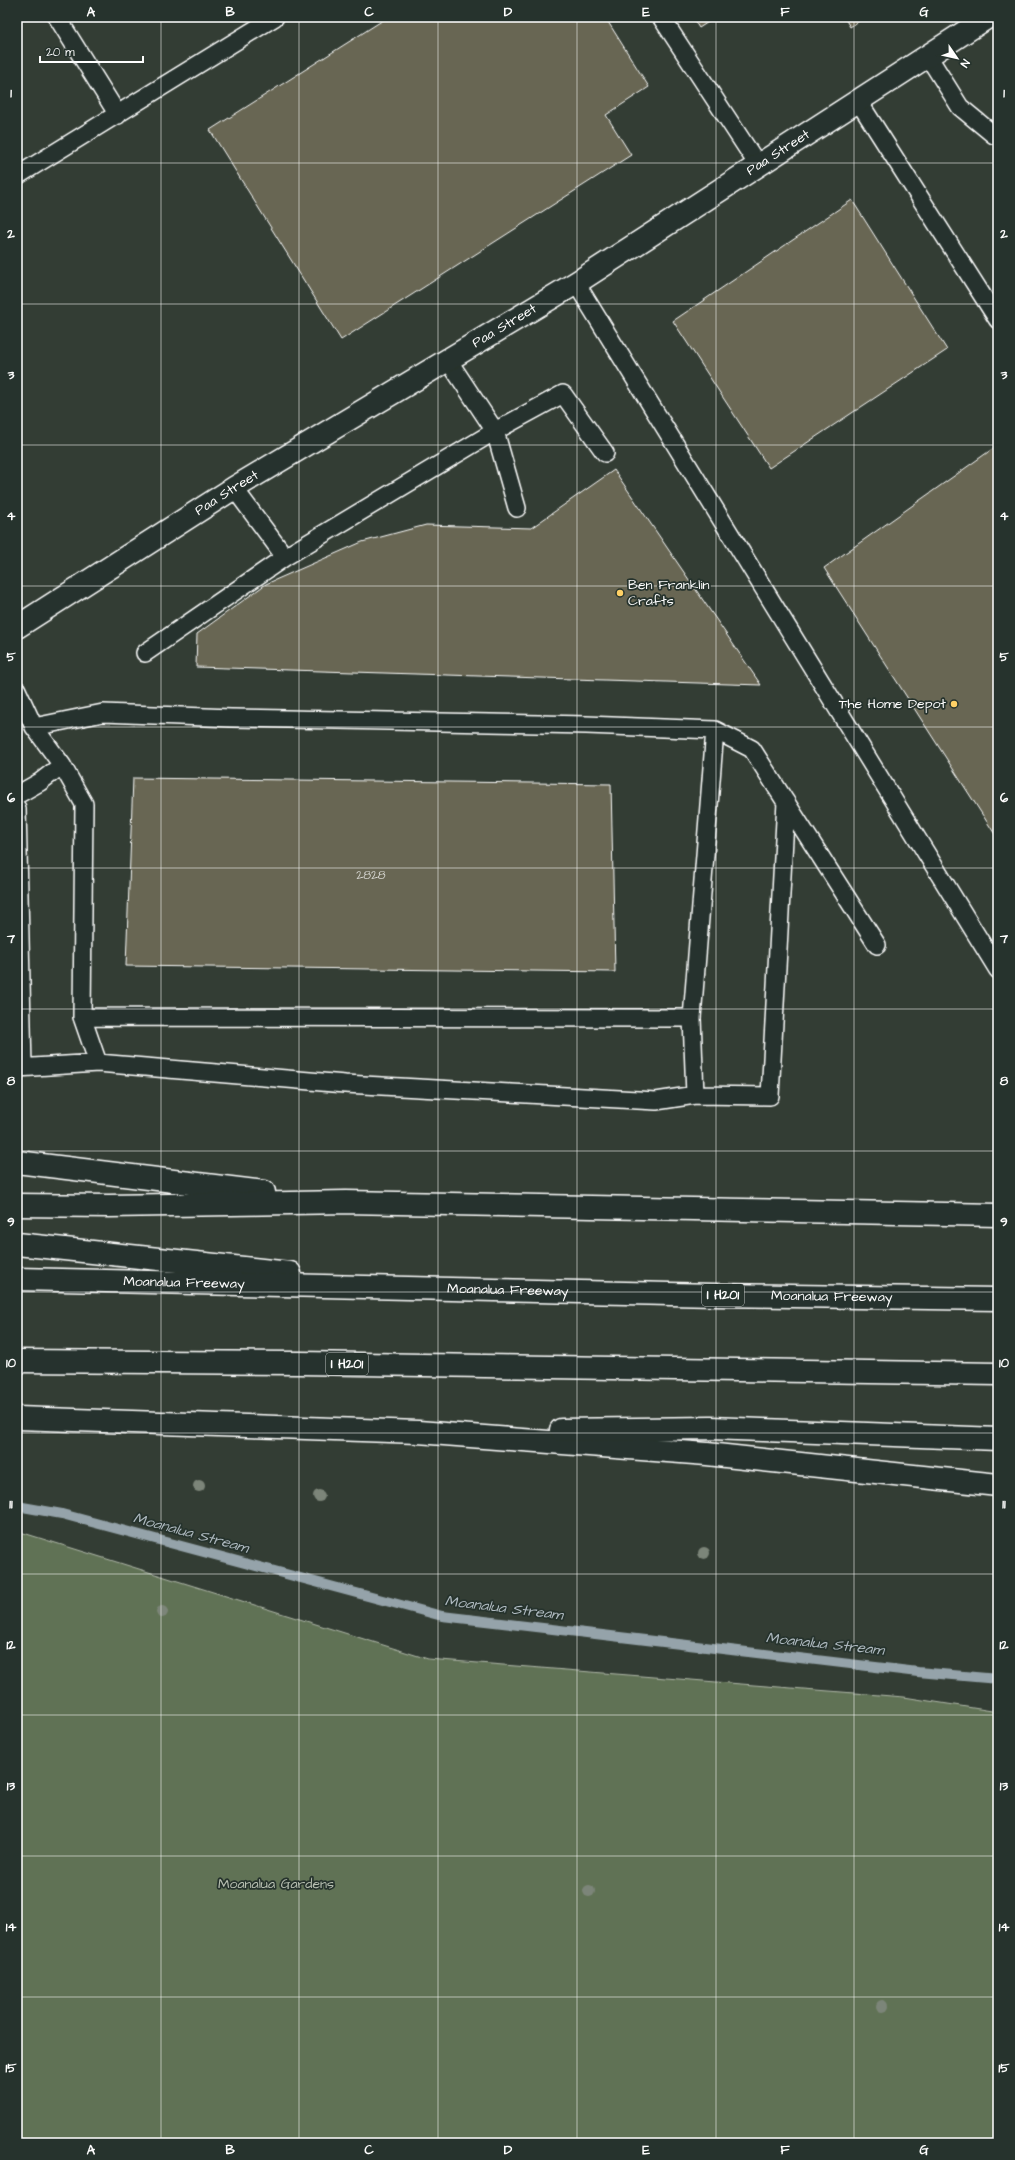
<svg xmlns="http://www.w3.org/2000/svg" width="1015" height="2160" font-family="'Architects Daughter',sans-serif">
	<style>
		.green { fill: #617254; stroke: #b0b8aa }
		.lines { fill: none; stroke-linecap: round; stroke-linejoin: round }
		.stream { stroke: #95a3aa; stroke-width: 10 }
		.building { fill: #676652; stroke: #fff }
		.lane-casing { stroke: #fff; stroke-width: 20 }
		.street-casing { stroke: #fff; stroke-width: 25 }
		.highway-casing { stroke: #fff; stroke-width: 25 }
		.lane { stroke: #26332d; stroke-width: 17 }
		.street { stroke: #26332d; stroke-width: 22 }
		.highway { stroke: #26332d; stroke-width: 22 }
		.tree { fill: #7c8579 }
		.grid { fill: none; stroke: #fff; stroke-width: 1; stroke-opacity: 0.55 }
		.poi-dot { fill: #ffd166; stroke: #26332d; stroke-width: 1.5 }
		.labels { text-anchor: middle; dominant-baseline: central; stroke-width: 3.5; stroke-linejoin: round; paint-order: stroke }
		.number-label { font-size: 12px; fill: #d9d9d4 }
		.shield { fill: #26332d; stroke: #bec2c0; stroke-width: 1 }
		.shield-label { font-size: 13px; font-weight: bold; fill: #fff }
		.street-label { font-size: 14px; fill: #fff; stroke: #26332d }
		.poi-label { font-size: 14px; fill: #fff; stroke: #26332d; text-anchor: start }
		.park-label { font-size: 14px; fill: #b8c0b2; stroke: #26332d }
		.water-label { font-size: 15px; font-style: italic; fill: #afbac0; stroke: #26332d }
		.neatline { fill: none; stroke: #fff; stroke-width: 1.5 }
		.grid-label { font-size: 13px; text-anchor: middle; font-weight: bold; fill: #fff }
	</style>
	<rect width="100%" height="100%" fill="#333d34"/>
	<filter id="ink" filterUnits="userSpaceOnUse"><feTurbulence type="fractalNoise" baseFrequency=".025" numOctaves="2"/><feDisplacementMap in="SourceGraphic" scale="8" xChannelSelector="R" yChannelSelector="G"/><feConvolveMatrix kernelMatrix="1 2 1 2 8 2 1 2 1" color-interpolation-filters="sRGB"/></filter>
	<g filter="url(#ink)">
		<!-- green -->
		<path class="green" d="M 17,1531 L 428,1659 L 904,1697 L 998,1712 L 998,2143 L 17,2143 Z"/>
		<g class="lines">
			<!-- stream -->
			<path class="stream" d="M 17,1506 L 62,1514 L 442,1616 L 918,1672 L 998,1679"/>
		</g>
		<!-- building -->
		<path class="building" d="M 388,17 L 605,17 L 649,87 L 606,115 L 631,155 L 341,340 L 210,130 Z
			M 692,17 L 716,17 L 699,28 Z
			M 844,17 L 865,17 L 850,27 Z
			M 852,200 L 947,350 L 769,468 L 673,321 Z
			M 998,445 L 998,839 L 824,568 Z
			M 614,470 L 761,685 L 196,667 L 197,634 L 266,584 L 362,542 L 426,525 L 531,528 Z
			M 133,778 L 611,784 L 615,972 L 126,966 Z"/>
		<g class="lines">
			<defs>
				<path id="lane" d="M 57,17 L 118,115
					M 661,17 L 758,165
					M 928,56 L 960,107 L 994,135
					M 859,102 L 998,320
					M 17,176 L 275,17
					M 576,283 L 998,970
					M 448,360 L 495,431 L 517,508
					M 234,488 L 285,557
					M 145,653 L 285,557 L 495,431 L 563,394 L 605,453
					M 17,690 L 34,727 L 62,765 L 84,804 L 82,1017 L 98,1063 L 17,1068
					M 34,727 L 103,713 L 231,718 L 586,725 L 715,730 L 752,749 L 877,945
					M 17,795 L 40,782 L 62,765
					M 17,808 L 23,1068
					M 82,1017 L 692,1018
					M 98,1063 L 345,1084 L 656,1101 L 695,1095 L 692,1018 L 715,730
					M 695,1095 L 770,1096 L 786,802"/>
				<g id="street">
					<path id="s1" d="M 17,627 L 234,488 L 576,283 L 988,17"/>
				</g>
				<g id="highway">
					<path d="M 17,1162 L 264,1192"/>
					<path d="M 17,1205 L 109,1206 L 346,1202 L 998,1215"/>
					<path d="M 17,1244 L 290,1273"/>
					<path id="s2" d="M 17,1279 L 715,1295 L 998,1299"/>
					<path d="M 17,1361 L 301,1363 L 998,1374"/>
					<path d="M 17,1418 L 418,1432 L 707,1454 L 998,1485"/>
					<path d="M 561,1430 L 711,1428 L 998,1439"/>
				</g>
			</defs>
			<!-- lane casing -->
			<use href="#lane" class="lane-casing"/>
			<!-- street casing -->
			<use href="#street" class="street-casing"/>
			<!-- highway casing -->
			<use href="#highway" class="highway-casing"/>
			<!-- lane -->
			<use href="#lane" class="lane"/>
			<!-- street -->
			<use href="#street" class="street"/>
			<!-- highway -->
			<use href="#highway" class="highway"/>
		</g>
		<!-- trees -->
		<g class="tree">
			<circle cx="199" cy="1486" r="6"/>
			<circle cx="319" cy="1496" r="6"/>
			<circle cx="704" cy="1553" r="6"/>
			<circle cx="162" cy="1612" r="6"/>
			<circle cx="589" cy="1891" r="6"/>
			<circle cx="882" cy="2006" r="6"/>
		</g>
	</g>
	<!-- grid -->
	<path class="grid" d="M 161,17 L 161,2143M 299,17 L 299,2143M 438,17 L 438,2143M 577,17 L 577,2143M 716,17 L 716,2143M 854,17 L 854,2143M 17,163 L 998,163M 17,304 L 998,304M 17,445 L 998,445M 17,586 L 998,586M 17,727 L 998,727M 17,868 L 998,868M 17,1009 L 998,1009M 17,1151 L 998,1151M 17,1292 L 998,1292M 17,1433 L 998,1433M 17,1574 L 998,1574M 17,1715 L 998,1715M 17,1856 L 998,1856M 17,1997 L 998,1997"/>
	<!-- markers -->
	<g class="poi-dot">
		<circle cx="620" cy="593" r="4"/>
		<circle cx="954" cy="704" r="4"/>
	</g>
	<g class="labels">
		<!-- number labels -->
		<g class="number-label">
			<text x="371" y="875">2828</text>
		</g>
		<!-- shield labels -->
		<g class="shield">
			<rect x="702" y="1284" width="42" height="22" rx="3"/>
			<rect x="326" y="1353" width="42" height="22" rx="3"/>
		</g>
		<g class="shield-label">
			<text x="723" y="1295">I H201</text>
			<text x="347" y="1364">I H201</text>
		</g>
		<!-- street labels -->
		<g class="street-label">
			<text stroke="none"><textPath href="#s1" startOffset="897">Paa Street</textPath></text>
			<text stroke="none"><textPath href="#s1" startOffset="573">Paa Street</textPath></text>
			<text stroke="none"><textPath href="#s1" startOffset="249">Paa Street</textPath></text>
			<text stroke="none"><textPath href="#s2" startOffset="167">Moanalua Freeway</textPath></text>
			<text stroke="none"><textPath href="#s2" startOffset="491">Moanalua Freeway</textPath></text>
			<text stroke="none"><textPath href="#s2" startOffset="815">Moanalua Freeway</textPath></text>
		</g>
		<!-- poi labels -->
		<g class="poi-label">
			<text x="628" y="585">Ben Franklin<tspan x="628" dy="16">Crafts</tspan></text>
			<text x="946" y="704" text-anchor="end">The Home Depot</text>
		</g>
		<!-- park labels -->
		<g class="park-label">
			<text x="276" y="1884">Moanalua Gardens</text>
		</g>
		<!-- water labels -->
		<g class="water-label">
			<text transform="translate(191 1533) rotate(15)">Moanalua Stream</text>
			<text transform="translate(504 1608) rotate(7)">Moanalua Stream</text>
			<text transform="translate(825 1644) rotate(6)">Moanalua Stream</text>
		</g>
	</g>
	<!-- margin -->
	<rect width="1015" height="2160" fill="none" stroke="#26332d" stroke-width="44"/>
	<!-- north arrow -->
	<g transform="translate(957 58) rotate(124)" stroke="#26332d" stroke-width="3" paint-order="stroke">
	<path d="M0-3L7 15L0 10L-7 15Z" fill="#ffffff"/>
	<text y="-6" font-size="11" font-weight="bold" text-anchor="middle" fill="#ffffff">N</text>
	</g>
	<!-- scale -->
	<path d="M40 56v6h103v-6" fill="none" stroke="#ffffff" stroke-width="2"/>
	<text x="46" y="56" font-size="12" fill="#ffffff" stroke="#26332d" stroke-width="3" paint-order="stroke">20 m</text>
	<rect x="22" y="22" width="971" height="2116" class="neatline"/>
	<g class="grid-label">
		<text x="91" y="16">A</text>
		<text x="230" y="16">B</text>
		<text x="369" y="16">C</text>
		<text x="508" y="16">D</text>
		<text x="646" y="16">E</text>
		<text x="785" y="16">F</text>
		<text x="924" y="16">G</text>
		<text x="11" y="97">1</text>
		<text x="1004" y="97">1</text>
		<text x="11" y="238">2</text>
		<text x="1004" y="238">2</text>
		<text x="11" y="379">3</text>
		<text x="1004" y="379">3</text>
		<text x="11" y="520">4</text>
		<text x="1004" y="520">4</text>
		<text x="11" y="661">5</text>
		<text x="1004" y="661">5</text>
		<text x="11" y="802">6</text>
		<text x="1004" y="802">6</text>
		<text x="11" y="943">7</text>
		<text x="1004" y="943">7</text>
		<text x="11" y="1085">8</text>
		<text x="1004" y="1085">8</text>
		<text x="11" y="1226">9</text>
		<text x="1004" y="1226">9</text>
		<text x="11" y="1367">10</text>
		<text x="1004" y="1367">10</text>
		<text x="11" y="1508">11</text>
		<text x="1004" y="1508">11</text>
		<text x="11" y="1649">12</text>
		<text x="1004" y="1649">12</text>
		<text x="11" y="1790">13</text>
		<text x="1004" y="1790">13</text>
		<text x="11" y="1931">14</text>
		<text x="1004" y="1931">14</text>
		<text x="11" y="2072">15</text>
		<text x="1004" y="2072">15</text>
		<text x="91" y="2154">A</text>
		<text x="230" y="2154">B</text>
		<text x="369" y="2154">C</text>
		<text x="508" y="2154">D</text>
		<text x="646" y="2154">E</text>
		<text x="785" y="2154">F</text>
		<text x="924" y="2154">G</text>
	</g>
</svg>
